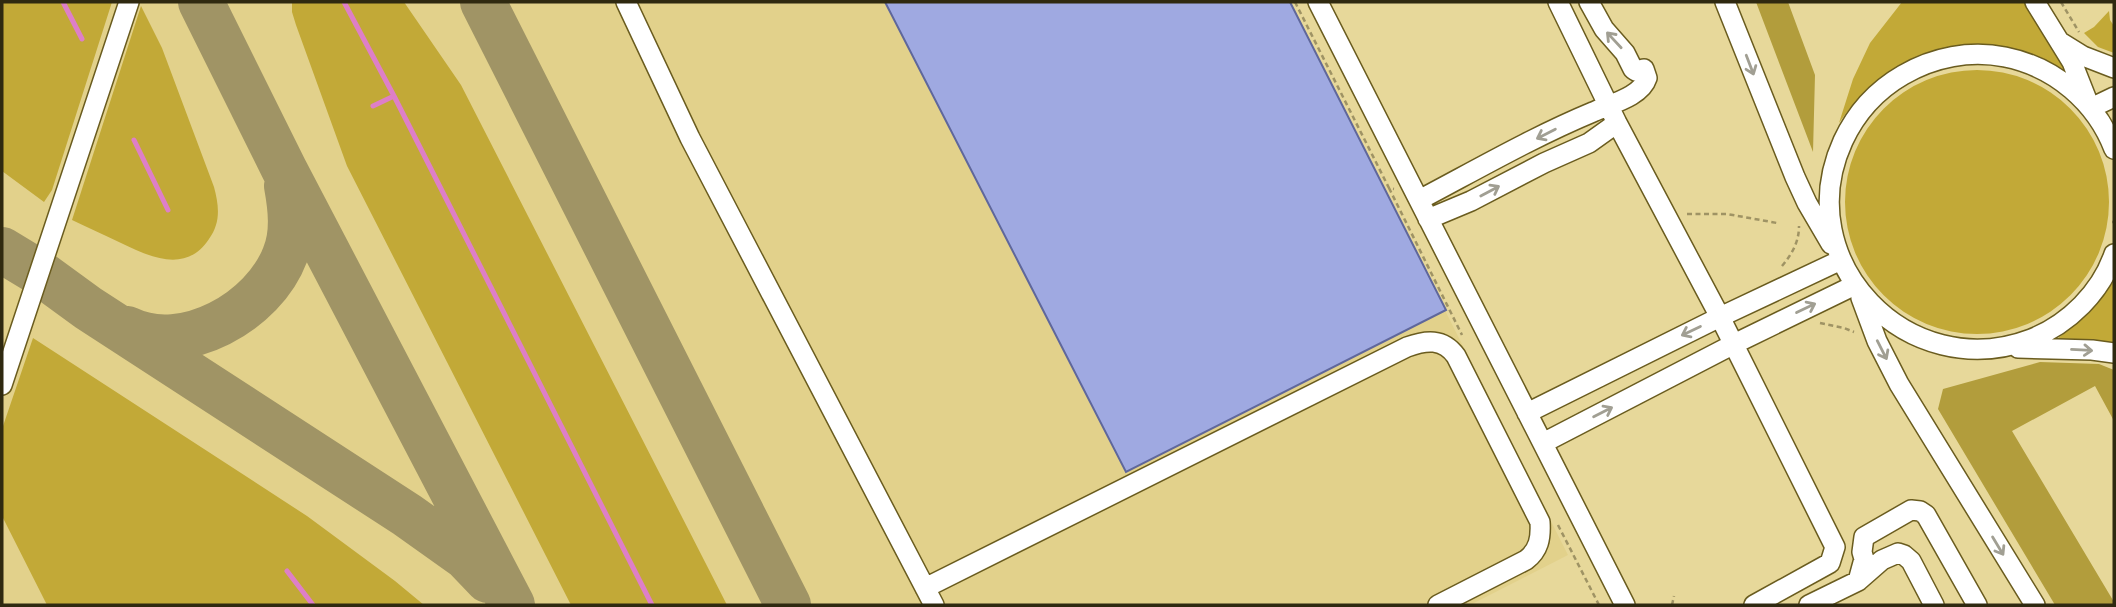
<svg xmlns="http://www.w3.org/2000/svg" width="2116" height="607" font-family="Literata,serif">
	<style>
		.built { fill: #e2d18b }
		.green { fill: #c2a937 }
		.forest { fill: #b29d3c }
		.lines { fill: none; stroke-linecap: round; stroke-linejoin: round }
		.stream { stroke: #de7fc7; stroke-width: 5 }
		.taxiway { stroke: #a09465; stroke-width: 46 }
		.building { fill: #9fa9e1; stroke: #5f679b; stroke-width: 2 }
		.minor-casing { stroke: #6a5c1f; stroke-width: 22 }
		.path { stroke: #9f9364; stroke-width: 2.5; stroke-dasharray: 5 3.5; stroke-linecap: butt }
		.minor { stroke: #fff; stroke-width: 19 }
		.oneway { stroke: #a19f93 }
	</style>
	<rect width="100%" height="100%" fill="#e7d89a"/>
	<!-- built -->
	<path class="built" d="M 2,2 L 1290,2 L 1568,555 L 1470,605 L 2,605 Z"/>
	<!-- green -->
	<path class="green" d="M 2,2 L 112,2 L 52,190 L 44,202 L 2,171 Z
		M 292,2 L 404,2 L 461,85 L 727,605 L 571,605 L 347,166 L 296,25 L 292,12 Z
		M 1902,2 L 2024,2 L 2067,71 C 2049,63 2031,53 2011,48 C 1942,32 1878,66 1839,123 L 1853,79 L 1870,43 Z
		M 141,6 L 162,48 L 214,187 C 219,206 221,222 209,239 C 186,274 150,257 121,243 C 105,235 88,228 72,220 Z
		M 2109,11 L 2110,20 L 2114,26 L 2114,53 L 2098,47 L 2084,33 L 2094,27 Z
		M1845 202a132 132 0 1 1 264 0a132 132 0 1 1-264 0Z
		M 2114,281 L 2114,342 L 2057,339 L 2089,313 Z
		M 33,338 L 307,516 L 395,581 L 424,605 L 47,605 L 2,516 L 2,429 Z"/>
	<!-- forest -->
	<path class="forest" d="M 1756,2 L 1788,2 L 1815,75 L 1813,152 Z
		M 2040,362 L 2099,364 L 2114,370 L 2114,421 L 2095,386 L 2012,431 L 2114,602 L 2114,605 L 2055,605 L 1938,409 L 1943,389 Z"/>
	<g class="lines">
		<!-- stream -->
		<path class="stream" d="M 63,2 L 82,39
			M 344,2 L 394,96 L 373,106
			M 394,96 L 652,605
			M 134,140 L 168,210
			M 287,571 L 313,605"/>
		<!-- taxiway -->
		<path class="taxiway" d="M 201,2 L 284,169 L 512,605
			M 483,2 L 788,605
			M 2,250 L 40,273 L 88,308 L 407,515 L 466,557 L 488,580
			M 127,329 C 184,357 264,311 285,255 C 294,233 291,208 287,186"/>
	</g>
	<!-- building -->
	<path class="building" d="M 885,2 L 1290,2 L 1446,310 L 1126,472 Z"/>
	<g class="lines">
		<defs>
			<path id="minor" d="M 626,2 L 690,138 L 934,605
				M 1318,2 L 1625,605
				M 1558,2 L 1617,123 L 1720,317 L 1835,547 L 1830,563 L 1754,605
				M 1725,2 L 1795,177 L 1807,203 L 1831,244
				M 2035,2 L 2072,62 L 2087,100
				M 2062,43 L 2083,56 L 2114,68
				M 2091,108 L 2114,97
				M 2114,149 C 2096,102 2055,67 2005,57 C 1970,50 1934,57 1903,75 C 1877,90 1856,113 1843,141 C 1788,261 1908,386 2031,339 C 2069,324 2101,292 2114,254
				M 1419,200 C 1476,170 1533,137 1593,112 C 1610,104 1641,97 1647,78 L 1644,69 L 1636,71 L 1633,69 L 1625,53 L 1604,29 L 1589,2
				M 1428,219 L 1471,201 L 1544,163 L 1589,143 L 1617,123
				M 1861,298 L 1877,341 L 1899,384 L 2035,605
				M 2018,348 L 2092,350 L 2114,353
				M 2,385 L 129,2
				M 1527,413 L 1720,317 L 1841,260
				M 1543,443 L 1734,344 L 1855,285
				M 1858,581 L 1864,559 L 1862,552 L 1864,537 L 1911,510 L 1920,511 L 1926,515 L 1977,605
				M 925,588 L 1407,347 C 1426,340 1443,338 1456,356 L 1540,522 C 1541,538 1539,550 1526,560 L 1438,605
				M 1809,605 L 1858,581 L 1882,560 L 1898,553 L 1904,555 L 1911,561 L 1934,605"/>
		</defs>
		<!-- minor casing -->
		<use href="#minor" class="minor-casing"/>
		<!-- path -->
		<path class="path" d="M 1295,2 L 1389,188 L 1394,189
			M 2061,2 L 2079,32
			M 1389,188 L 1462,335
			M 1687,214 L 1727,214 L 1777,223
			M 2112,222 L 2114,222
			M 1782,266 C 1792,254 1799,242 1799,226
			M 1820,323 L 1844,328 L 1854,332
			M 1558,525 L 1599,605
			M 1672,605 L 1674,596"/>
		<!-- minor -->
		<use href="#minor" class="minor"/>
	</g>
	<!-- one-way arrows -->
	<defs><path id="oneway-shaft" d="M-6 0H5M1.5-3L5.5 0L1.5 3" fill="none" stroke-width="1.6" stroke-linecap="round" stroke-linejoin="round" transform="scale(1.75)"/></defs>
	<g class="oneway">
		<use href="#oneway-shaft" transform="translate(1614 40) rotate(-133)"/>
		<use href="#oneway-shaft" transform="translate(1750 65) rotate(69)"/>
		<use href="#oneway-shaft" transform="translate(1546 134) rotate(153)"/>
		<use href="#oneway-shaft" transform="translate(1490 191) rotate(-28)"/>
		<use href="#oneway-shaft" transform="translate(1806 308) rotate(-26)"/>
		<use href="#oneway-shaft" transform="translate(1691 331) rotate(154)"/>
		<use href="#oneway-shaft" transform="translate(1882 350) rotate(63)"/>
		<use href="#oneway-shaft" transform="translate(2082 350) rotate(3)"/>
		<use href="#oneway-shaft" transform="translate(1603 412) rotate(-27)"/>
		<use href="#oneway-shaft" transform="translate(1998 546) rotate(59)"/>
	</g>
	<!-- border -->
	<rect width="2116" height="607" fill="none" stroke="#2f2910" stroke-width="7"/>
</svg>
